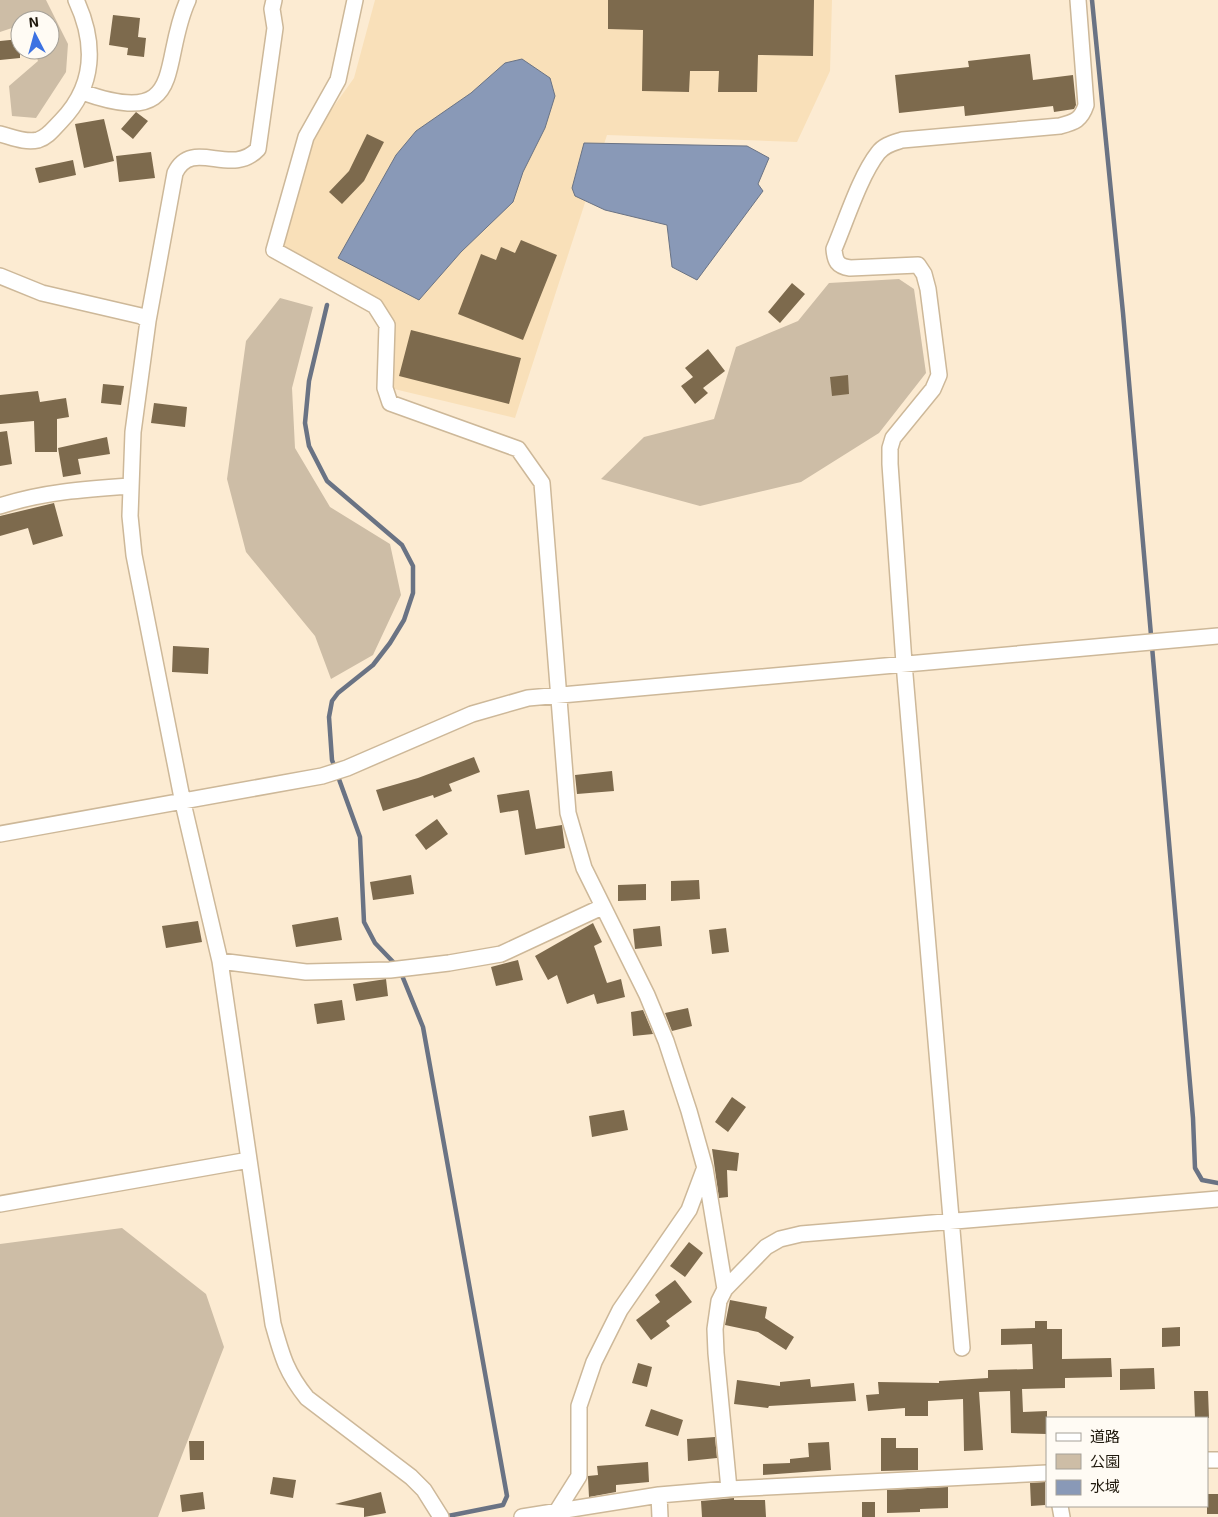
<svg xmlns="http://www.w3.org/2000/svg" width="1218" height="1517" font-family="'Exo 2','Noto Sans JP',sans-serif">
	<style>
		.built { fill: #f9e0b9 }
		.green { fill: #cdbda6 }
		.water { fill: #8999b7; stroke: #6a7384 }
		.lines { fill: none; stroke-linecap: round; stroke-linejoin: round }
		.stream { stroke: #6a7384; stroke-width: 4.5 }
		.building { fill: #7d6a4d }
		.minor-casing { stroke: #cdb899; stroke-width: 18 }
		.minor { stroke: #fff; stroke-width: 15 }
	</style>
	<rect width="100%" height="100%" fill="#fcebd2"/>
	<!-- built -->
	<path class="built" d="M 375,0 L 832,0 L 830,71 L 797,142 L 607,135 L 515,418 L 390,388 L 389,311 L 281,250 L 314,134 L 354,78 Z"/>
	<!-- green -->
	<path class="green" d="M 0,0 L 46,0 L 68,44 L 66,72 L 36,118 L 12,116 L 9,86 L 38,61 L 34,50 L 50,50 L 50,20 L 20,20 L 20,33 L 12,28 L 0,32 Z
		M 899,279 L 914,289 L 926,373 L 879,433 L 801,482 L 700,506 L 601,479 L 644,437 L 714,419 L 736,347 L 798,321 L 829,283 Z
		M 280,298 L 313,307 L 292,388 L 295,448 L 330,507 L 390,544 L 401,595 L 373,655 L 331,679 L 315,636 L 246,552 L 227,479 L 246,341 Z
		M 122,1228 L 206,1294 L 224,1347 L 158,1517 L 0,1517 L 0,1244 Z"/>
	<!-- water -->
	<path class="water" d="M 522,59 L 550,78 L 555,96 L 545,128 L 523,172 L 513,202 L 461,252 L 419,300 L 338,258 L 396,155 L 416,131 L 471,93 L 505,63 Z
		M 584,143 L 747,146 L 769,158 L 758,184 L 763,191 L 697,280 L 672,267 L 667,225 L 605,210 L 575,196 L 572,188 Z"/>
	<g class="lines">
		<!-- stream -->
		<path class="stream" d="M 1092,0 L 1123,313 L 1193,1118 L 1195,1168 L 1202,1180 L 1218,1183
			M 327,305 L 309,381 L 305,423 L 309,446 L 327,481 L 402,545 L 413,566 L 413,593 L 404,620 L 390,643 L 373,665 L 338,693 L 332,701 L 329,717 L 332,760 L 360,837 L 364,922 L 375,943 L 397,966
			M 401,973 L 423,1027 L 507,1496 L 503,1505 L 443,1517"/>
	</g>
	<!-- building -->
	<path class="building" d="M 608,0 L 814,0 L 813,56 L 758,55 L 757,92 L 718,92 L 719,71 L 690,71 L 689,92 L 642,91 L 643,30 L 608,29 Z
		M 113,15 L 140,18 L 138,37 L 146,38 L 144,57 L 127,55 L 128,48 L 109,45 Z
		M 20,39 L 20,58 L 0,60 L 0,41 Z
		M 1030,54 L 1033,80 L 1073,75 L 1076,105 L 1074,109 L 1054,112 L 1053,106 L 965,116 L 964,106 L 899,113 L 895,75 L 969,67 L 968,61 Z
		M 136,112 L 148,121 L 133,139 L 121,129 Z
		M 104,119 L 114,161 L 84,168 L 75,124 Z
		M 367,134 L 384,142 L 364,181 L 342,204 L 329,192 L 349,171 Z
		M 151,152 L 155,178 L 119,182 L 116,156 Z
		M 73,160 L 76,175 L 39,183 L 35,168 Z
		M 521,240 L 557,255 L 523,340 L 458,314 L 481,254 L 496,260 L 501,247 L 515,253 Z
		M 792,283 L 805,294 L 780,323 L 768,312 Z
		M 411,330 L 521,358 L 509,404 L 399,376 Z
		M 708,349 L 725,371 L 703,388 L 708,393 L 695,404 L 681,386 L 693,377 L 685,368 Z
		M 848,375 L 849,394 L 832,396 L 830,377 Z
		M 103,384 L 124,386 L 121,405 L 101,403 Z
		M 38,391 L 40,402 L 66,398 L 69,417 L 57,419 L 57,452 L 35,452 L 34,421 L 0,424 L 0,395 Z
		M 154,403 L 187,407 L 185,427 L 151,423 Z
		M 7,431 L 12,464 L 0,466 L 0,432 Z
		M 107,437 L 110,454 L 78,459 L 81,474 L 63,477 L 58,448 Z
		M 54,503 L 63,536 L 33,545 L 28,528 L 0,536 L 0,516 Z
		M 173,646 L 209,648 L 208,674 L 172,672 Z
		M 474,757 L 480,772 L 449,784 L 452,791 L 434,798 L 433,795 L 383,811 L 376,790 L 418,778 Z
		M 612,771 L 614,791 L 577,794 L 575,775 Z
		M 529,790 L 536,829 L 562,825 L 565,848 L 525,855 L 518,810 L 500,813 L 497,795 Z
		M 437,819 L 448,834 L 426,850 L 415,835 Z
		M 411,875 L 414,894 L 373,900 L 370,882 Z
		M 699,880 L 700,899 L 671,901 L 671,881 Z
		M 646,884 L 646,900 L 618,901 L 618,885 Z
		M 338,917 L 342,940 L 296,947 L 292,925 Z
		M 198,921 L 202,942 L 166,948 L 162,926 Z
		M 593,923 L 602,942 L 594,946 L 607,983 L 621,979 L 625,997 L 597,1004 L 594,994 L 567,1004 L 557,975 L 548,980 L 535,956 Z
		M 660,926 L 662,946 L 635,949 L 633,929 Z
		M 726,928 L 729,952 L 712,954 L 709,930 Z
		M 518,960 L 523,980 L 496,986 L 491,967 Z
		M 386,979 L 388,996 L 356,1001 L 353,984 Z
		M 342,1000 L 345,1020 L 317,1024 L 314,1004 Z
		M 688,1008 L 692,1026 L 672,1031 L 665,1013 Z
		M 643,1010 L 653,1034 L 633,1036 L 631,1012 Z
		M 732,1097 L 746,1107 L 728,1132 L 715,1122 Z
		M 624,1110 L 628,1130 L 592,1137 L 589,1116 Z
		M 712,1149 L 739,1153 L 737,1171 L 727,1170 L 728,1197 L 719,1198 Z
		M 689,1242 L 703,1253 L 685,1277 L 670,1266 Z
		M 675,1280 L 692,1302 L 666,1321 L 670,1326 L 651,1340 L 636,1320 L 660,1302 L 655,1295 Z
		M 730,1300 L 767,1307 L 765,1318 L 794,1337 L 786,1350 L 758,1332 L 725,1325 Z
		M 1035,1321 L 1047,1321 L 1047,1329 L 1062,1329 L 1062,1359 L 1111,1358 L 1112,1377 L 1065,1378 L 1065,1388 L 1022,1389 L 1023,1412 L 1047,1411 L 1047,1434 L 1011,1433 L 1010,1391 L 979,1392 L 983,1450 L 964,1451 L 963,1399 L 928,1401 L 928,1416 L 905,1416 L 905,1408 L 868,1411 L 866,1395 L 879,1394 L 878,1382 L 939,1383 L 939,1381 L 988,1378 L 988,1370 L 1033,1369 L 1032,1344 L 1001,1345 L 1001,1329 L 1035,1328 Z
		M 1180,1327 L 1180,1346 L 1162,1347 L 1162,1328 Z
		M 638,1363 L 652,1367 L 647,1387 L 632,1383 Z
		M 1154,1368 L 1155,1389 L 1120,1390 L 1120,1369 Z
		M 810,1379 L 811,1387 L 854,1383 L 856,1401 L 769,1406 L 768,1408 L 734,1404 L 737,1380 L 780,1386 L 780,1382 Z
		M 1194,1391 L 1208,1391 L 1209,1418 L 1195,1418 Z
		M 651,1409 L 683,1420 L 678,1436 L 645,1426 Z
		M 715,1437 L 717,1458 L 688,1461 L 687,1439 Z
		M 881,1438 L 896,1438 L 896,1448 L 918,1448 L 918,1470 L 881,1471 Z
		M 189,1441 L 204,1441 L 204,1460 L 190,1460 Z
		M 829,1442 L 831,1470 L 763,1475 L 763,1464 L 790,1463 L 790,1459 L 809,1457 L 808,1443 Z
		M 648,1462 L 649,1482 L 616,1485 L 616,1492 L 589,1497 L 588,1478 L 588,1476 L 598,1475 L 597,1466 Z
		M 273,1477 L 296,1480 L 293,1498 L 270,1494 Z
		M 1045,1482 L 1045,1505 L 1031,1506 L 1030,1483 Z
		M 948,1487 L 948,1508 L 920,1509 L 920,1512 L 887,1513 L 887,1490 Z
		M 203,1492 L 205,1509 L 182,1512 L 180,1495 Z
		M 381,1492 L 386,1513 L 364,1517 L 364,1508 L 335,1504 Z
		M 1207,1494 L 1218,1494 L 1218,1514 L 1207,1514 Z
		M 734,1498 L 734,1500 L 765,1500 L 766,1517 L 702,1517 L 701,1501 Z
		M 862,1502 L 875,1502 L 875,1517 L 862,1517 Z"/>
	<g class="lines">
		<defs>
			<path id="minor" d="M 274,0 L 272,9 L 275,28 L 258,149 C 231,178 192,137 175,173 L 148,321 L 133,432 L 130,516 L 134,555 L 183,803 L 220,961 L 273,1324 C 282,1356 286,1372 307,1398 L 411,1477 L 424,1490 L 441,1517
				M 355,0 L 338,80 L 306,137 L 274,250 L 375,306 L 387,325 L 385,388 L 390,403 L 518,449 L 542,483 L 568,813 L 584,868 L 647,995 L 666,1041 L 689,1111 L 705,1168 L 725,1289
				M 82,92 C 189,130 159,63 188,0
				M 0,134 C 12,137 25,143 38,140 C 48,137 54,128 61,121 C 95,86 96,43 76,0
				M 0,276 L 42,293 L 141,316 L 148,321
				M 0,506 C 42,492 86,489 130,486
				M 0,834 L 322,776 L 347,768 L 472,714 L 528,698 L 1218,636
				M 220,961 L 306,972 L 390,970 L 449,963 L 501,954 L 602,907
				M 0,1204 L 249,1160
				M 962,1348 L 904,663 L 890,464 L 890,448 L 893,438 L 933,389 L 939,375 L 928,289 L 924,274 L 918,265 L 850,268 C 837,266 835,261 834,249 C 846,221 860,176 878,153 C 884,145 893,143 902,140 L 1060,126 C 1075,122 1081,120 1086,105 L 1078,0
				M 1207,1460 L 1218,1460
				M 729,1489 L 716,1353 L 715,1329 L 719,1301 L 725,1289 L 766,1247 L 780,1239 L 801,1234 L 1218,1199
				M 659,1495 L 660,1517
				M 1060,1506 L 1062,1517
				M 557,1511 L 579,1476 L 579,1406 L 594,1362 L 620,1310 L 689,1210 L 704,1170
				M 522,1517 L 659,1495 L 729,1489 L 1047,1473"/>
		</defs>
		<!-- minor casing -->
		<use href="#minor" class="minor-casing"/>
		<!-- minor -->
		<use href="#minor" class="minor"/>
	</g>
	<!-- legend -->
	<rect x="1046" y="1417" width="162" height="90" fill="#fffbf4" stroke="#a6a198"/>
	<rect x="1056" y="1433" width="25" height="8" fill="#ffffff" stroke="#a6a198"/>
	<text x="1090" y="1442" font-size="15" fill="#20190d">道路</text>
	<rect x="1056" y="1454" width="25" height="15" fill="#cdbda6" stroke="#a6a198"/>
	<text x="1090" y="1467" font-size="15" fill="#20190d">公園</text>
	<rect x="1056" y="1480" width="25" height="15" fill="#8999b7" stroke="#a6a198"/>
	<text x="1090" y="1492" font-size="15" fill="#20190d">水域</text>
	<!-- north arrow -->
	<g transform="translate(35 35) rotate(354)"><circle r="24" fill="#fffbf4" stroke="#a6a198"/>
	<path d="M0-4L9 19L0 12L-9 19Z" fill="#3d72e2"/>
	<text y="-8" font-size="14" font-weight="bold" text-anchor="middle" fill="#20190d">N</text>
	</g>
</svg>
